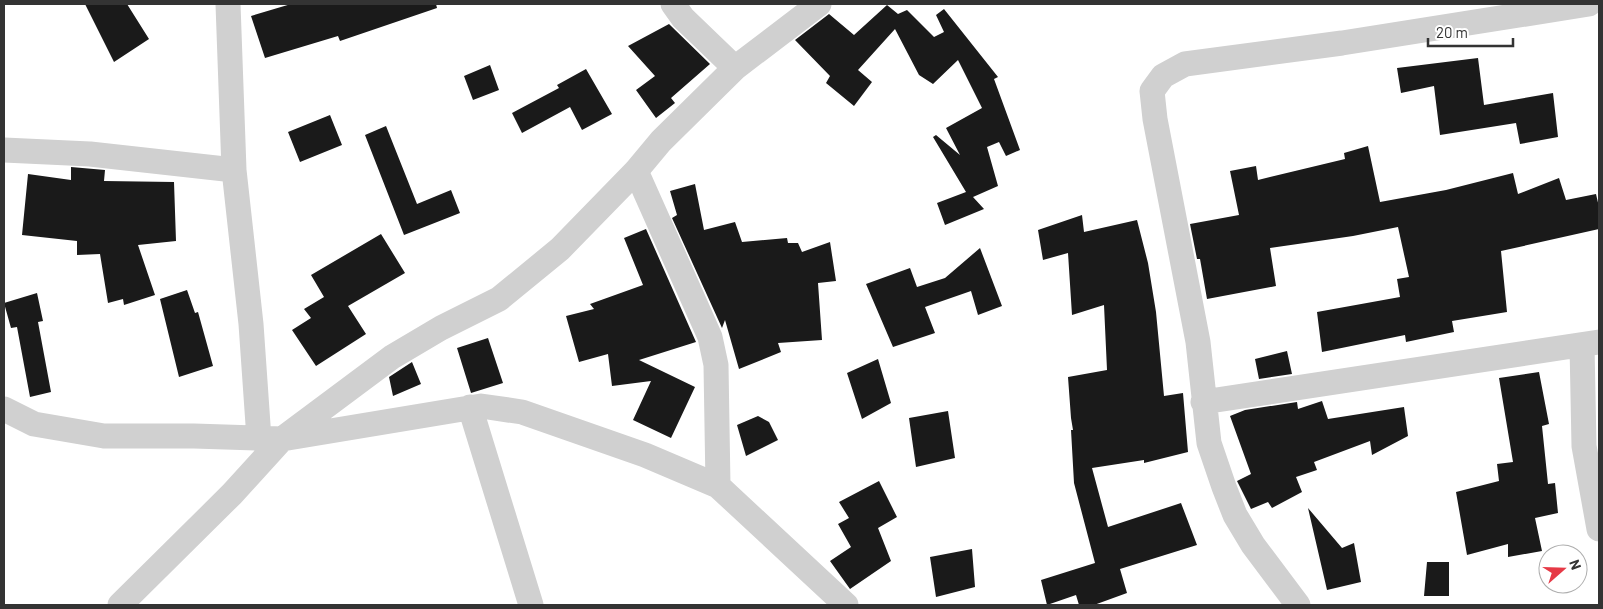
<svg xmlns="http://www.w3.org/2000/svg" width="1603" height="609" font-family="Barlow,sans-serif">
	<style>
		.building { fill: #1a1a1a }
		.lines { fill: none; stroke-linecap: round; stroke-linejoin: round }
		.minor { stroke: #d0d0d0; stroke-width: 25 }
	</style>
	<rect width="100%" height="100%" fill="#fff"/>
	<!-- building -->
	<path class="building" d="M 85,4 L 127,4 L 149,39 L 114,62 Z
		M 291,4 L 436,4 L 437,8 L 340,41 L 338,36 L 265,58 L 251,16 Z
		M 887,5 L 898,14 L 907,10 L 934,37 L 944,32 L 936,15 L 944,9 L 998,77 L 994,79 L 1020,150 L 1006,156 L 999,142 L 987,147 L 998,186 L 973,197 L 984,209 L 945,225 L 937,203 L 966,192 L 933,137 L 936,135 L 960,155 L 946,128 L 982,108 L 958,60 L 933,84 L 919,75 L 895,29 L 858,70 L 872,82 L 854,106 L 826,83 L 830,76 L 795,40 L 829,14 L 854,35 Z
		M 669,24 L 710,64 L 671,98 L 675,103 L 656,118 L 636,90 L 655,76 L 628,46 Z
		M 1478,58 L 1484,105 L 1553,93 L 1558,137 L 1520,144 L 1516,123 L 1440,135 L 1434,86 L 1401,93 L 1397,68 Z
		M 490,65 L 499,90 L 473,100 L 464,76 Z
		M 586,69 L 612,114 L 582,130 L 570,107 L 522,133 L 512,113 L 559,88 L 557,85 Z
		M 330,115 L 342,145 L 300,162 L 288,132 Z
		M 386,126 L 417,204 L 451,190 L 460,213 L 404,235 L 365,135 Z
		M 1368,146 L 1380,202 L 1446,190 L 1513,173 L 1518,194 L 1559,178 L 1566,200 L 1596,194 L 1599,207 L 1599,229 L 1501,251 L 1507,312 L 1452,321 L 1454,332 L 1406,342 L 1405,335 L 1322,352 L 1317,312 L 1400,297 L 1397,279 L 1409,277 L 1398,227 L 1353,236 L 1270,248 L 1276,286 L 1207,299 L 1200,259 L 1197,259 L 1190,224 L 1239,215 L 1230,171 L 1256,166 L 1258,180 L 1345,159 L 1344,153 Z
		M 71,167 L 105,170 L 104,181 L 174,182 L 176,241 L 138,245 L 155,295 L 124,305 L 123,299 L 108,303 L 100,254 L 77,255 L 77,241 L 22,235 L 28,174 L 71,180 Z
		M 695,184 L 704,230 L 735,222 L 742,242 L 787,238 L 788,243 L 798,243 L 802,252 L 830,242 L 836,281 L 818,283 L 822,340 L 778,343 L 781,352 L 739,369 L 725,320 L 722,328 L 672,218 L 677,215 L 670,191 Z
		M 1082,215 L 1084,232 L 1137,220 L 1148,263 L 1156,312 L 1164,396 L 1183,393 L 1188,452 L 1144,463 L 1144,460 L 1092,468 L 1108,527 L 1181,503 L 1197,545 L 1120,569 L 1127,593 L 1094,605 L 1079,605 L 1076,595 L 1047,605 L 1041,580 L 1095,563 L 1074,483 L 1071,430 L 1073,430 L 1071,418 L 1068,377 L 1107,370 L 1104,305 L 1072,315 L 1068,253 L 1043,260 L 1038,230 Z
		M 646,229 L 696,342 L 639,360 L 695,387 L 671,438 L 633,420 L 651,381 L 612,386 L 608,354 L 579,362 L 566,316 L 594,309 L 590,304 L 643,285 L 624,238 Z
		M 381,234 L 405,273 L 348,306 L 366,334 L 316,366 L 292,330 L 311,318 L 304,309 L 324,297 L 311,275 Z
		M 980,248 L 1002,306 L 978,315 L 971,291 L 925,307 L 935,333 L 893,347 L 866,284 L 910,268 L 917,287 L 945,278 Z
		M 187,290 L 195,313 L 198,312 L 213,366 L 179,377 L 160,299 Z
		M 37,293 L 43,321 L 38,322 L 51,392 L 30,397 L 17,327 L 11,328 L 4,303 Z
		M 488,338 L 503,383 L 471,393 L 457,348 Z
		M 1287,351 L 1292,374 L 1259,379 L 1255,359 Z
		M 878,359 L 891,403 L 862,419 L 847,373 Z
		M 412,362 L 421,384 L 393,396 L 389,377 Z
		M 1539,372 L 1549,424 L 1542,426 L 1548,484 L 1555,483 L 1558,513 L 1535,518 L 1542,551 L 1508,557 L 1508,544 L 1467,555 L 1456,492 L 1499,481 L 1497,464 L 1513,462 L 1499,378 Z
		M 1322,401 L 1328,419 L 1404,407 L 1408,436 L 1372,455 L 1370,441 L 1314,462 L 1317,470 L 1296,477 L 1302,492 L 1272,508 L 1268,502 L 1251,509 L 1237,481 L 1251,474 L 1230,416 L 1245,410 L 1297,402 L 1298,409 Z
		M 948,411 L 955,458 L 916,467 L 909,418 Z
		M 758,416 L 769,422 L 778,440 L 746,456 L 737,425 Z
		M 879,481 L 897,517 L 878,528 L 891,561 L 850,589 L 830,561 L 851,547 L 838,524 L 849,518 L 839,502 Z
		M 1308,508 L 1342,548 L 1354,543 L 1361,582 L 1327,590 Z
		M 972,549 L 975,587 L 936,597 L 930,557 Z
		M 1427,562 L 1449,562 L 1449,596 L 1424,596 Z"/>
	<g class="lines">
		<!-- minor -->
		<path class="minor" d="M 228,4 L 234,170 L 251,324 L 259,439
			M 673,4 L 683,18 L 735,68
			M 4,150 L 90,154 L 234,170
			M 636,171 L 710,337 L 716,365 L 718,486
			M 1582,345 L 1584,446 L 1599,529
			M 1203,402 L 1599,342
			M 470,407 L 531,605
			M 4,409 L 34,424 L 104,436 L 194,436 L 282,439 L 481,406 L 522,412 L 645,455 L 718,486 L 846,605
			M 120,605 L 232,494 L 282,439 L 392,357 L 441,328 L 499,299 L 560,249 L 636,171 L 661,141 L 735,68 L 819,4
			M 1298,605 L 1253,545 L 1235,515 L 1224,487 L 1209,443 L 1198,342 L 1155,119 L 1152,91 L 1163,76 L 1185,64 L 1342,43 L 1589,4"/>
	</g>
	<!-- border -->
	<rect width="1603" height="609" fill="none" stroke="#333333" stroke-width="10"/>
	<!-- north arrow -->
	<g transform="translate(1563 569) rotate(70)"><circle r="24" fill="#ffffff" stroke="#adadad"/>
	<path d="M0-4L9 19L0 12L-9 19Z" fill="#e63946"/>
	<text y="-8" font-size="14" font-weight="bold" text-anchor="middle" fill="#333333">N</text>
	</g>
	<!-- scale -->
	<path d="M1428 38v8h85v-8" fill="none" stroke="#333333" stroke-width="2.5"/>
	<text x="1436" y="38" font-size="15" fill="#333333" stroke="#ffffff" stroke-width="4" paint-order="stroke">20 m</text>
</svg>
